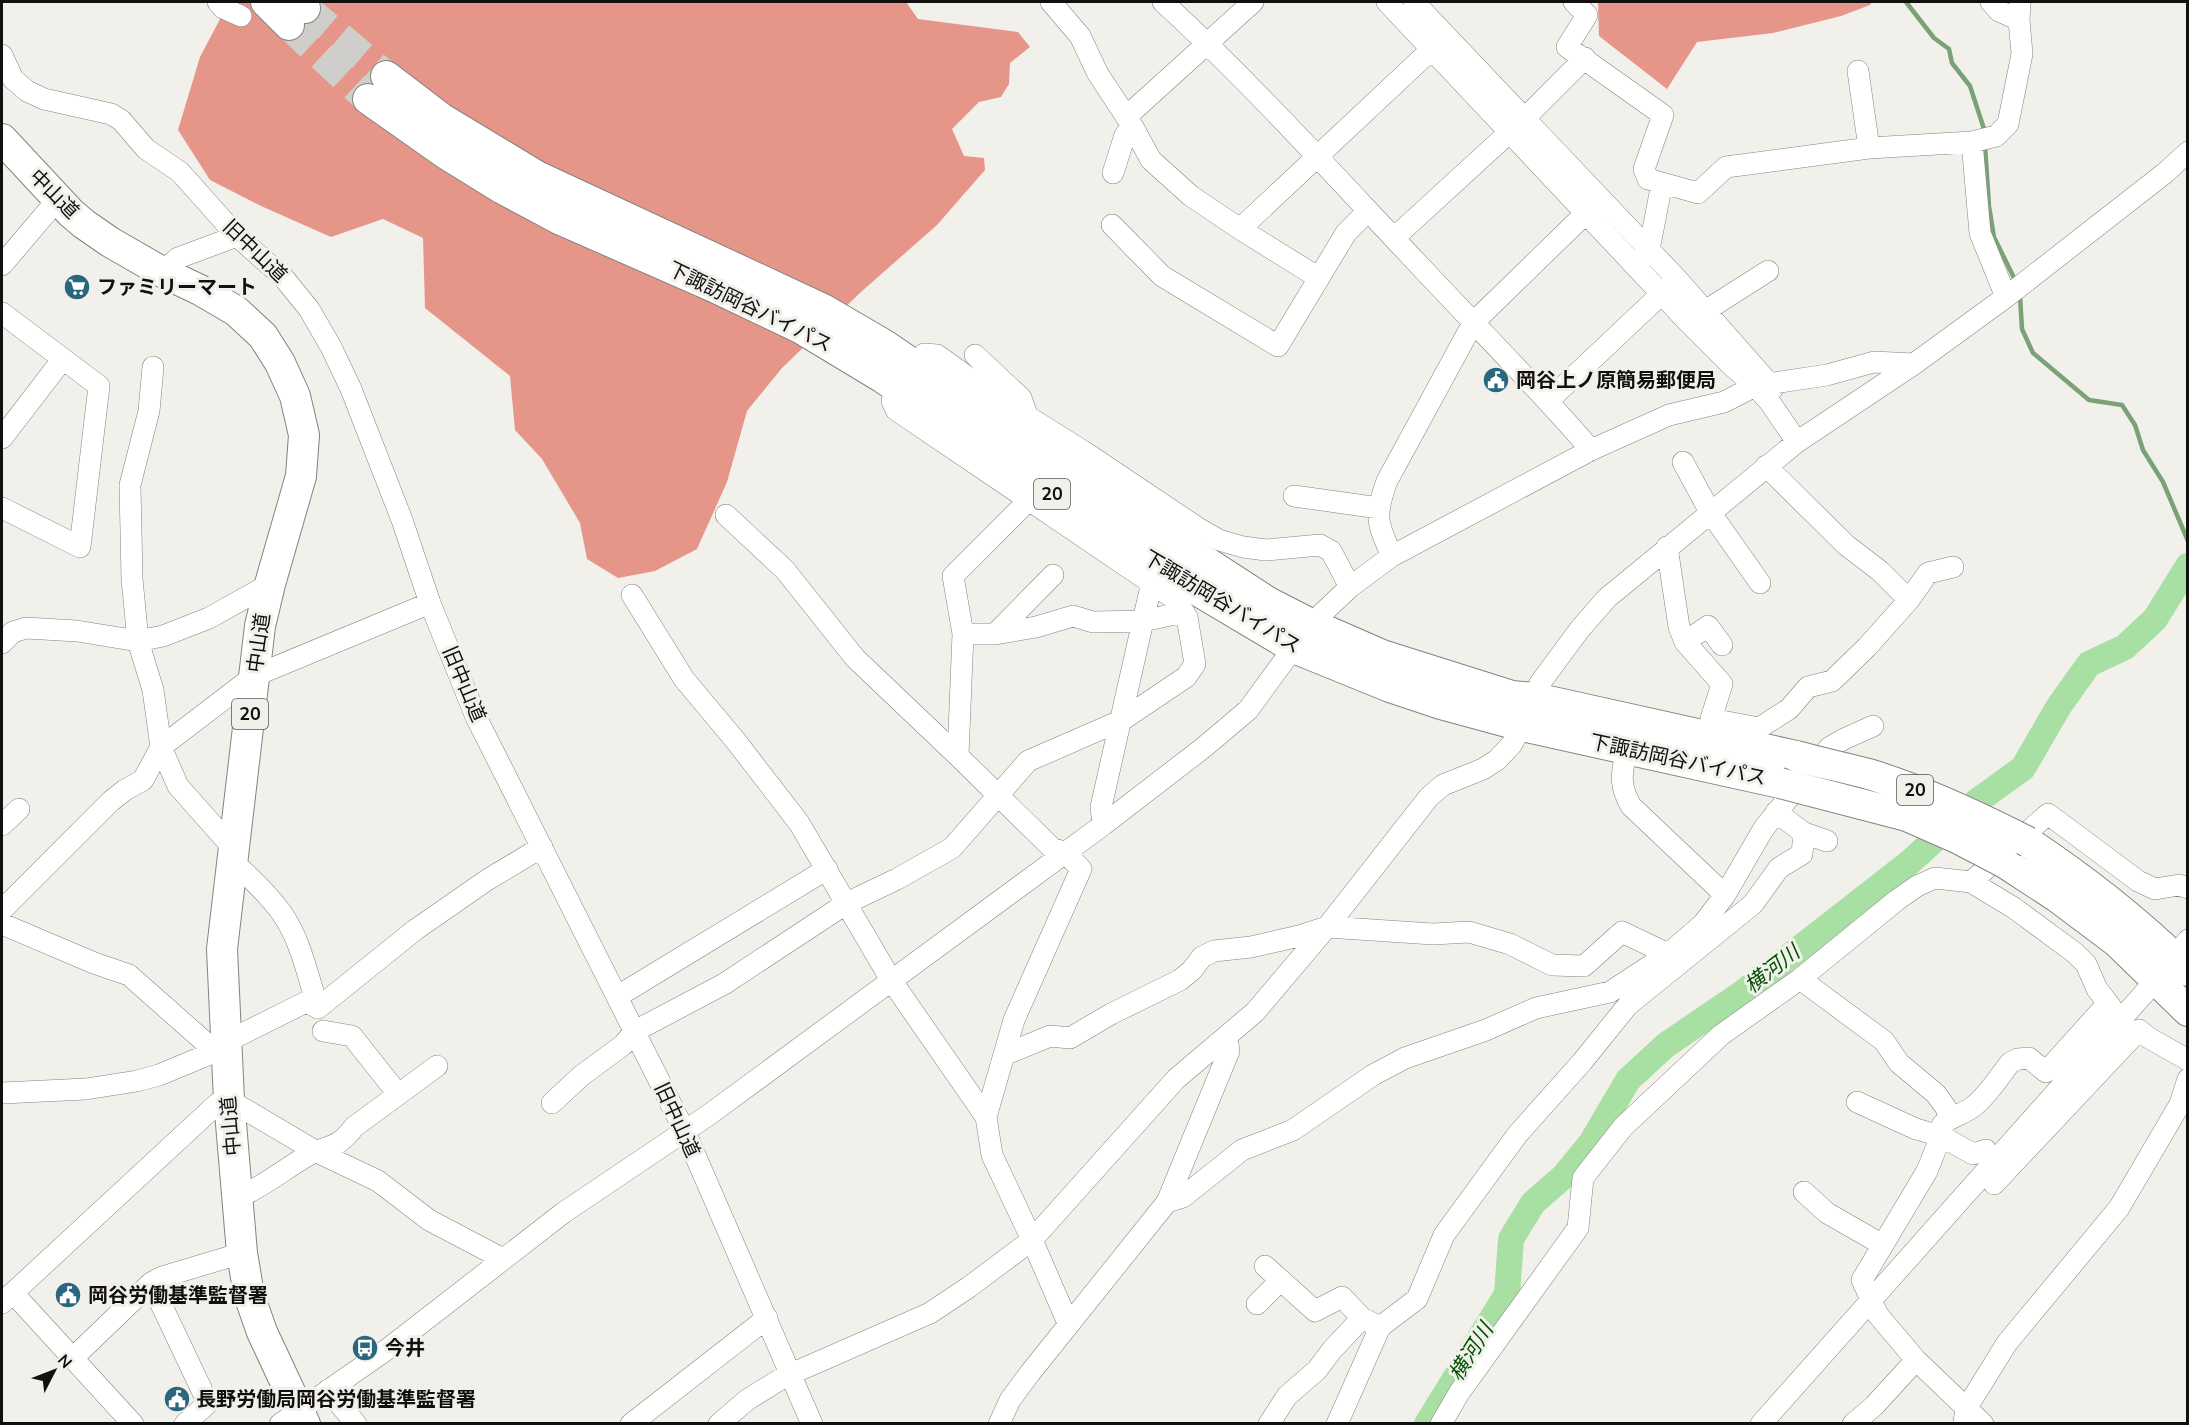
<svg xmlns="http://www.w3.org/2000/svg" width="2189" height="1425" font-family="'Nunito Sans','Noto Sans JP',sans-serif">
	<style>
		.forest { fill: #e69688 }
		.lines { fill: none; stroke-linecap: round; stroke-linejoin: round }
		.stream { stroke: #7ba177; stroke-width: 4.5 }
		.river { stroke: #a8dfa3; stroke-width: 26 }
		.highway-tunnel { stroke: #d0ceca; stroke-width: 30; stroke-dasharray: 30 15; stroke-linecap: butt }
		.minor-casing { stroke: #84837f; stroke-width: 22 }
		.highway-casing { stroke: #84837f; stroke-width: 32 }
		.minor { stroke: #fff; stroke-width: 21 }
		.highway { stroke: #fff; stroke-width: 30 }
		.highway-bridge-casing { stroke: #84837f; stroke-width: 32; stroke-linecap: butt }
		.highway-bridge { stroke: #fff; stroke-width: 30 }
		.labels { text-anchor: middle; dominant-baseline: central; stroke-width: 6; stroke-linejoin: round; paint-order: stroke }
		.shield { fill: #f2f0eb; stroke: #545351; stroke-width: 1.5 }
		.shield-label { font-size: 18px; font-weight: bold; fill: #11100f }
		.street-label { font-size: 20px; fill: #11100f; stroke: #f2f0eb }
		.poi-label { font-size: 20px; font-weight: bold; fill: #11100f; stroke: #f2f0eb; text-anchor: start }
		.water-label { font-size: 21px; font-style: italic; fill: #005300; stroke: #f2f0eb }
	</style>
	<rect width="100%" height="100%" fill="#f2f0eb"/>
	<!-- forest -->
	<path class="forest" d="M 229,2 L 906,2 L 918,19 L 1018,32 L 1030,47 L 1010,63 L 1009,84 L 1001,97 L 979,102 L 952,129 L 964,156 L 984,158 L 985,170 L 937,225 L 861,292 L 782,368 L 747,411 L 727,482 L 697,549 L 655,571 L 618,578 L 587,559 L 580,523 L 542,459 L 515,430 L 510,376 L 425,308 L 423,238 L 383,219 L 331,237 L 261,206 L 210,180 L 178,130 L 200,57 Z
		M 1598,2 L 1872,2 L 1870,5 L 1841,16 L 1773,33 L 1697,42 L 1667,89 L 1599,36 Z"/>
	<g class="lines">
		<!-- stream -->
		<path class="stream" d="M 1906,2 L 1934,38 L 1949,49 L 1952,63 L 1970,86 L 1985,132
			M 1985,146 L 1989,206 L 1994,237 L 2016,282
			M 2020,296 L 2022,329 L 2033,353 L 2089,400 L 2122,405 L 2135,425 L 2143,450 L 2163,482 L 2188,541"/>
		<!-- river -->
		<path class="river" d="M 1427,1424 L 1507,1294 L 1511,1239 L 1533,1203 L 1564,1176 L 1591,1143 L 1628,1080 L 1666,1045 L 1741,994 L 1909,863 L 1976,802 L 2023,768 L 2059,706 L 2089,664 L 2125,647 L 2155,619 L 2188,566"/>
		<!-- highway-tunnel -->
		<path class="highway-tunnel" d="M 305,8 L 386,76
			M 289,25 L 368,99"/>
		<defs>
			<path id="minor" d="M 218,2 L 223,8 L 241,16
				M 1051,2 L 1080,36 L 1098,74 L 1133,127 L 1151,160 L 1191,196 L 1240,229 L 1319,278
				M 1163,2 C 1253,85 1336,177 1420,266 C 1477,327 1536,386 1591,450
				M 1387,2 L 1688,322 L 1730,364 L 1755,386 L 1769,401 L 1797,442
				M 1414,2 L 1677,279 L 1773,388
				M 1574,2 L 1587,15 L 1567,47 L 1663,115 L 1644,169 L 1648,179 L 1698,193 L 1726,167 L 1869,148 L 1972,142 L 1996,136 L 2008,124 L 2022,54 L 2019,20 L 2020,2
				M 1991,2 L 1999,11 L 2019,20
				M 2,55 L 13,79 L 27,91 L 44,99 L 111,114 L 121,120 L 146,149 L 180,172 L 237,236 L 283,277 L 309,309 L 331,347 L 351,389 L 402,520 L 430,603 L 476,717 L 685,1132 L 812,1424
				M 1858,71 L 1869,148
				M 1126,117 L 1253,2
				M 1972,142 L 1980,233 L 2006,297
				M 1113,173 L 1125,135 L 1133,127
				M 1112,225 L 1162,276 L 1278,346 L 1346,233 L 1368,211
				M 1240,229 L 1432,49
				M 1394,238 L 1525,118 L 1585,58
				M 1643,257 L 1649,250 L 1662,183
				M 2,265 L 58,199
				M 162,272 L 178,258 L 237,236
				M 2,313 L 99,386 L 80,547 L 2,508
				M 1694,318 L 1768,271
				M 924,354 L 937,355 L 990,393 L 1083,451 L 1198,528 L 1219,540 L 1243,547 L 1266,550 L 1320,545 L 1331,551 L 1350,587
				M 975,355 L 1021,398 L 1026,412
				M 153,367 L 149,411 L 130,485 L 132,579 L 138,641 L 153,690 L 161,747 L 178,786 L 233,848
				M 1548,401 L 1672,284
				M 2,438 L 62,360
				M 1683,462 L 1710,512 L 1760,583
				M 1766,466 L 1846,545 L 1880,571 L 1909,600
				M 1294,496 L 1379,508
				M 1029,500 L 953,576 L 963,634 L 995,634 L 1053,575
				M 726,515 L 785,570 L 855,658 L 958,756 L 1053,849 L 1065,852 L 1081,869 L 1014,1020 L 986,1117 L 992,1155 L 1032,1240 L 1068,1323
				M 1667,547 L 1679,627 L 1685,642 L 1708,626 L 1722,645
				M 1392,556 C 1377,523 1374,516 1387,481 L 1473,323 L 1586,213
				M 632,595 L 684,679 L 735,740 L 799,823 L 891,980 L 986,1117
				M 995,634 L 1036,627 L 1073,616 L 1093,622 L 1143,621 L 1152,582
				M 1685,642 L 1722,684 L 1711,719 L 1759,728 L 1754,741
				M 2,643 L 13,632 L 26,628 L 77,631 L 138,641 L 163,636 L 209,618 L 270,584
				M 1759,728 L 1789,709 L 1808,687 L 1832,681 L 1867,647 L 1909,600 L 1928,573 L 1953,567
				M 1627,748 C 1622,773 1618,783 1631,806 L 1725,895
				M 958,756 L 963,634
				M 1776,812 L 1804,833 L 1827,841
				M 2,825 L 19,809
				M 1103,825 L 1101,807 L 1143,621 L 1184,612
				M 232,861 C 250,877 267,893 281,912 C 301,940 308,977 318,1008
				M 1971,882 L 2048,814 L 2138,881 L 2155,889 L 2179,885 L 2188,888
				M 2,910 L 111,801 L 125,790 L 143,780 L 161,747 L 254,676 L 430,603
				M 2,924 L 94,963 L 129,975 L 207,1044 L 212,1053
				M 1800,979 L 1884,1041 L 1899,1063 L 1936,1094 L 1946,1108 L 1949,1117
				M 618,996 L 827,869
				M 323,1031 L 352,1036 L 398,1094
				M 1004,1055 L 1050,1036 L 1070,1038 L 1111,1014 L 1180,980 L 1192,970 L 1202,957 L 1214,951 L 1251,947 L 1299,936 L 1327,927 L 1433,934 L 1469,932 L 1510,944 L 1552,965 L 1584,966 L 1622,932 L 1668,954
				M 2,1093 L 86,1089 L 137,1081 L 159,1075 L 212,1053 L 226,1042 L 306,1002 L 318,1008 L 415,930 L 487,880 L 542,847
				M 1857,1102 L 1916,1129 L 1941,1136 L 1973,1154 L 1986,1150
				M 552,1103 L 581,1076 L 623,1045 L 635,1031 L 724,984 L 847,903 L 897,879 L 952,848 L 1028,761 L 1122,720 L 1186,677 L 1195,664 L 1187,617 L 1175,599 L 896,410 L 892,401
				M 1994,1184 L 2139,1030 L 2149,1038 L 2188,1060
				M 1804,1192 L 1827,1213 L 1883,1245
				M 237,1198 C 263,1187 283,1170 307,1156 C 328,1144 336,1151 354,1127 L 437,1066
				M 1167,1202 L 1183,1197 L 1242,1150 L 1293,1130 L 1373,1075 L 1405,1058 L 1486,1030 L 1536,1008 L 1610,992 L 1668,954 L 1703,924 L 1725,895 L 1764,828 L 1830,747 L 1844,739 L 1873,726
				M 1265,1266 L 1315,1311 L 1342,1297 L 1362,1318
				M 151,1283 L 208,1403 L 185,1424
				M 13,1293 L 133,1424
				M 2,1303 L 217,1104 L 229,1100 L 317,1152 L 378,1181 L 429,1220 L 503,1259
				M 1257,1304 L 1281,1280
				M 73,1358 L 151,1283 L 162,1277 L 242,1253
				M 328,1390 L 356,1424
				M 1964,1422 L 1966,1409 L 2007,1343 L 2119,1208 L 2180,1104 L 2188,1079
				M 280,1424 L 389,1348 L 563,1213 L 710,1114 L 1103,825 L 1203,748 L 1248,710 L 1311,624 L 1350,587 L 1392,556 L 1591,450 L 1669,415 L 1724,402 L 1755,386 L 1827,375 L 1874,362 L 1914,364
				M 631,1424 L 767,1318
				M 719,1424 L 747,1400 L 784,1377 L 930,1313 L 969,1287 L 1032,1240 L 1176,1079 L 1255,1012 L 1327,927 L 1429,797 L 1443,785 L 1483,769 L 1497,760 L 1512,744 L 1535,698 L 1540,683 L 1580,629 L 1607,598 L 1797,442 L 1914,364 L 2006,297 L 2165,173 L 2188,152
				M 999,1424 L 1010,1400 L 1030,1373 L 1167,1202 L 1229,1051 L 1227,1037
				M 1269,1424 L 1287,1396 L 1317,1370 L 1332,1350 L 1362,1318 L 1380,1327
				M 1337,1424 L 1380,1327 L 1417,1299 L 1444,1235 L 1517,1135 L 1582,1062 L 1628,1005 L 1753,904 L 1779,868 L 1802,854 L 1804,833
				M 1441,1424 L 1459,1393 L 1578,1228 L 1583,1178 L 1623,1127 L 1721,1035 L 1800,979 L 1897,900 L 1917,886 L 1935,878 L 1971,882 L 2014,908 L 2075,953 L 2086,964 L 2097,989 L 2111,1007
				M 1761,1424 L 2156,980 L 2188,940
				M 1853,1424 L 1874,1406 L 1916,1360
				M 1983,1424 L 1916,1360 L 1878,1315 L 1862,1280 L 1927,1171 L 1941,1136 L 1942,1125 C 1951,1116 1963,1115 1974,1106 C 1988,1095 1999,1077 2010,1063 L 2018,1059 L 2029,1058 L 2046,1072 L 2108,1003"/>
			<path id="highway" d="M 266,2 L 289,25
				M 298,2 L 305,8
				M 386,76 L 441,118 L 537,176 L 823,309 L 883,344 L 1163,534 L 1268,602 L 1311,624 L 1382,655 L 1512,696 L 1535,698 L 1796,756
				M 368,99 L 446,154 L 501,188 L 559,219 L 714,287 L 800,328 L 883,378 L 1168,573 L 1294,648 L 1390,687 L 1441,704 L 1522,726 L 1780,783
				M 2,139 L 71,213 L 84,224 L 110,242 L 162,272 L 200,290 L 236,311 L 263,336 L 280,363 L 295,396 L 304,435 L 301,476 L 270,584 L 260,626 L 222,949 L 229,1100 L 242,1253 L 249,1295 L 262,1332 L 305,1424
				M 2028,842 C 2085,880 2139,922 2188,971
				M 2005,863 L 2057,897 L 2117,942 L 2188,1011"/>
		</defs>
		<!-- minor casing -->
		<use href="#minor" class="minor-casing"/>
		<!-- highway casing -->
		<use href="#highway" class="highway-casing"/>
		<!-- minor -->
		<use href="#minor" class="minor"/>
		<!-- highway -->
		<use href="#highway" class="highway"/>
		<defs>
			<path id="highway-bridge" d="M 1796,756 C 1821,763 1847,768 1872,775 C 1926,792 1977,816 2028,842
				M 1780,783 L 1907,816 L 1957,838 L 2005,863"/>
		</defs>
		<!-- highway-bridge casing -->
		<use href="#highway-bridge" class="highway-bridge-casing"/>
		<!-- highway-bridge -->
		<use href="#highway-bridge" class="highway-bridge"/>
	</g>
	<!-- icons -->
	<defs>
		<symbol id="supermarket-disc" viewBox="-11 -11 22 22"><circle r="9.5" fill="#2a667e" stroke="#f2f0eb"/><path d="M-6-5.5h2.5l.6 2H6L4.5 2H-2.5L-4.4-4H-6ZM-1.5 3.2a1.3 1.3 0 1 0 .1 0ZM3 3.2a1.3 1.3 0 1 0 .1 0Z" fill="#fff"/></symbol>
		<symbol id="civic-disc" viewBox="-11 -11 22 22"><circle r="9.5" fill="#2a667e" stroke="#f2f0eb"/><path d="M-.6-6.5H3V-4.5H.6V-3L4-1V1h2V6H-6V1h2V-1L-.6-3ZM-1.2 2.5V6h2.4V2.5Z" fill="#fff"/></symbol>
		<symbol id="bus-disc" viewBox="-11 -11 22 22"><circle r="9.5" fill="#2a667e" stroke="#f2f0eb"/><path d="M-5-6H5V4H4V6H2V4H-2V6H-4V4H-5ZM-3.5-4V0h7V-4ZM-3.5 1.2v1.5H-2V1.2ZM2 1.2v1.5H3.5V1.2Z" fill="#fff"/></symbol>
	</defs>
	<g fill-rule="evenodd">
		<use href="#supermarket-disc" x="62" y="272" width="30" height="30"/>
		<use href="#civic-disc" x="1481" y="365" width="30" height="30"/>
		<use href="#civic-disc" x="53" y="1280" width="30" height="30"/>
		<use href="#bus-disc" x="350" y="1333" width="30" height="30"/>
		<use href="#civic-disc" x="162" y="1384" width="30" height="30"/>
	</g>
	<g class="labels">
		<!-- shield labels -->
		<g class="shield">
			<rect x="1034" y="479" width="36" height="30" rx="4.5"/>
			<rect x="232" y="699" width="36" height="30" rx="4.5"/>
			<rect x="1897" y="775" width="36" height="30" rx="4.5"/>
		</g>
		<g class="shield-label">
			<text x="1052" y="494">20</text>
			<text x="250" y="714">20</text>
			<text x="1915" y="790">20</text>
		</g>
		<!-- street labels -->
		<g class="street-label">
			<text transform="translate(54 194) rotate(45)">中山道</text>
			<text transform="translate(255 251) rotate(44)">旧中山道</text>
			<text transform="translate(750 307) rotate(26)">下諏訪岡谷バイパス</text>
			<text transform="translate(1222 602) rotate(31)">下諏訪岡谷バイパス</text>
			<text transform="translate(259 643) rotate(-82)">中山道</text>
			<text transform="translate(464 684) rotate(67)">旧中山道</text>
			<text transform="translate(1678 760) rotate(12)">下諏訪岡谷バイパス</text>
			<text transform="translate(677 1120) rotate(65)">旧中山道</text>
			<text transform="translate(231 1126) rotate(-95)">中山道</text>
		</g>
		<!-- poi labels -->
		<g class="poi-label">
			<text x="97" y="287">ファミリーマート</text>
			<text x="1516" y="380">岡谷上ノ原簡易郵便局</text>
			<text x="88" y="1295">岡谷労働基準監督署</text>
			<text x="385" y="1348">今井</text>
			<text x="196" y="1399">長野労働局岡谷労働基準監督署</text>
		</g>
		<!-- water labels -->
		<g class="water-label">
			<text transform="translate(1772 969) rotate(-38)">横河川</text>
			<text transform="translate(1471 1352) rotate(-58)">横河川</text>
		</g>
	</g>
	<!-- border -->
	<rect width="2189" height="1425" fill="none" stroke="#11100f" stroke-width="6"/>
	<!-- north arrow -->
	<g transform="translate(54 1371) rotate(48)" stroke="#f2f0eb" stroke-width="4.5" paint-order="stroke">
	<path d="M0-4.5L10 22L0 15L-10 22Z" fill="#11100f"/>
	<text y="-9" font-size="16" font-weight="bold" text-anchor="middle" fill="#11100f">N</text>
	</g>
</svg>
